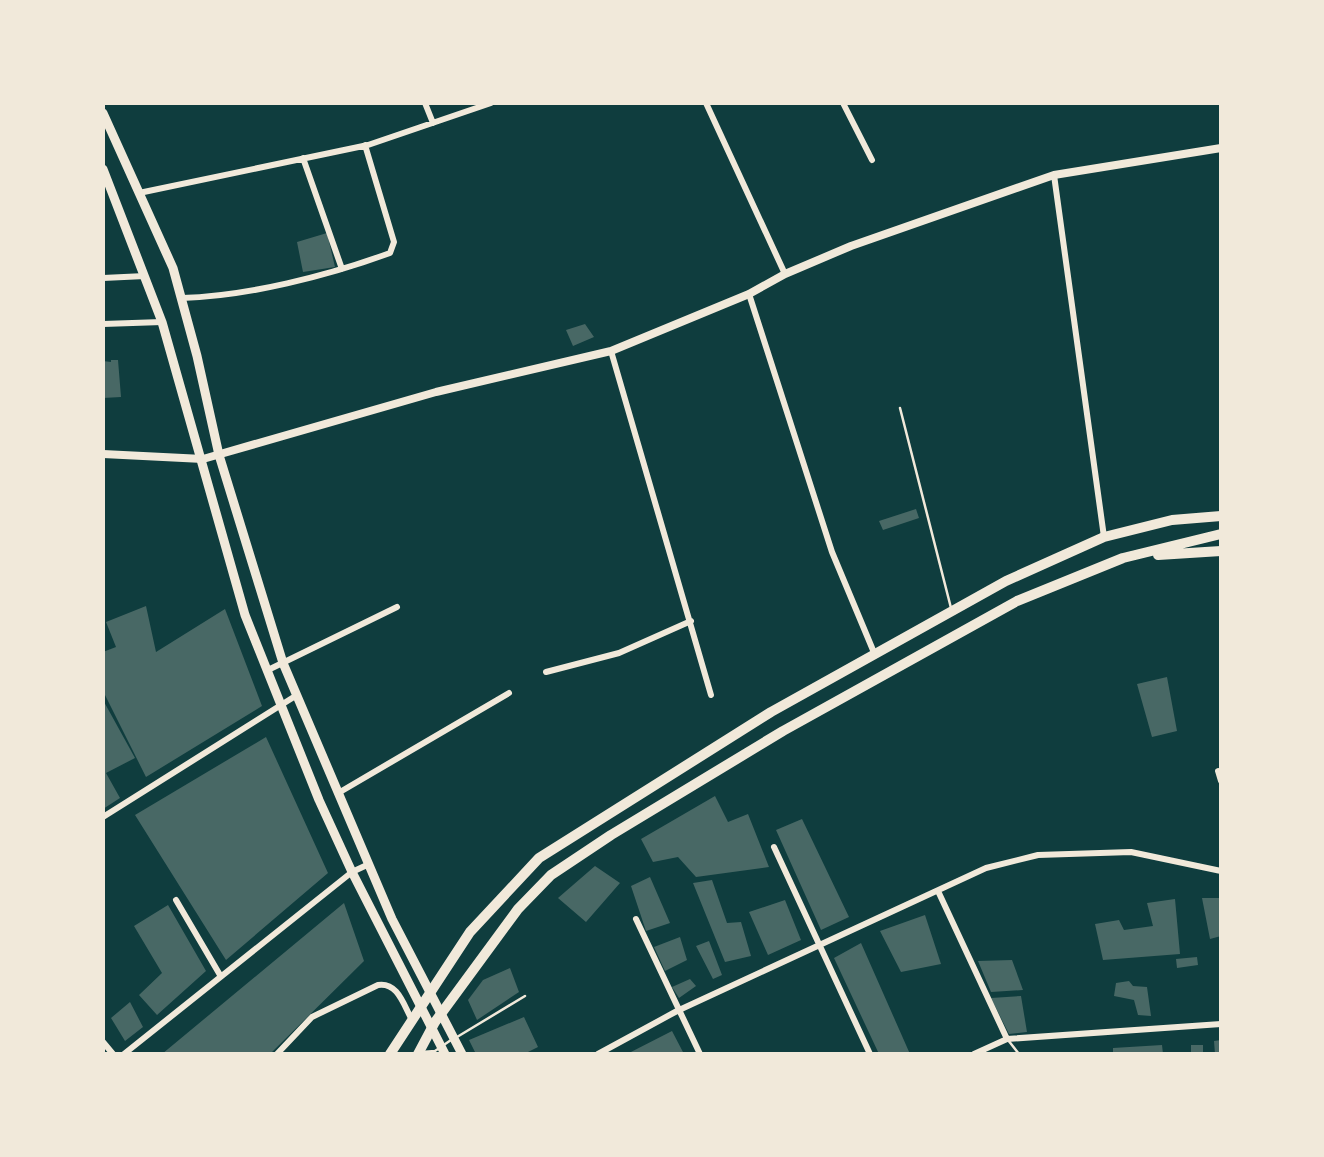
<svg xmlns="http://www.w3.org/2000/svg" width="1324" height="1157" font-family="'Noto Sans',sans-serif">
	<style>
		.building { fill: #486865 }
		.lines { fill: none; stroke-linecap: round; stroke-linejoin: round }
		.service { stroke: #f1e9da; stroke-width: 2.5 }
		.minor { stroke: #f1e9da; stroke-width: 6 }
		.tertiary { stroke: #f1e9da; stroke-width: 8 }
		.secondary { stroke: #f1e9da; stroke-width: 9 }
		.trunk { stroke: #f1e9da; stroke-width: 10 }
	</style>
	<rect width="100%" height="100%" fill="#0f3d3e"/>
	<!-- building -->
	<path class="building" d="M 327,233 L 335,267 L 303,272 L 297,242 Z
		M 585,324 L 594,337 L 573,346 L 566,330 Z
		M 111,360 L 118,360 L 121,397 L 103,398 L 103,361 L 111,362 Z
		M 916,509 L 919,518 L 883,530 L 879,521 Z
		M 146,606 L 156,652 L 225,609 L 262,706 L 146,777 L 103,691 L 103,652 L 116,647 L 106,622 Z
		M 1167,677 L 1177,731 L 1152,737 L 1137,684 Z
		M 103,700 L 135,758 L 106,773 L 120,798 L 103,809 Z
		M 266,737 L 328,873 L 226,960 L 135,815 Z
		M 715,796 L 728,822 L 748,814 L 769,867 L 696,877 L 678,857 L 653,862 L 641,839 Z
		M 802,819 L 849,917 L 821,930 L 776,830 Z
		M 595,866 L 620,883 L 586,922 L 558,898 Z
		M 650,877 L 670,923 L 646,931 L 631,886 Z
		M 712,880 L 727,923 L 741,922 L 751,956 L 725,962 L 693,883 Z
		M 1202,898 L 1221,898 L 1221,936 L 1210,939 Z
		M 1175,899 L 1180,954 L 1103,960 L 1095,924 L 1119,920 L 1124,930 L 1153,926 L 1147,903 Z
		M 785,900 L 801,940 L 768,955 L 749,912 Z
		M 344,903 L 364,961 L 270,1054 L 162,1054 Z
		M 168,905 L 206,971 L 157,1015 L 139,995 L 162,973 L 134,926 Z
		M 925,915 L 941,964 L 901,972 L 880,931 Z
		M 680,937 L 687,960 L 665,971 L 654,947 Z
		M 709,941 L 722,975 L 713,979 L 696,946 Z
		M 861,943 L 910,1054 L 879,1054 L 834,958 Z
		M 1197,957 L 1198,965 L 1177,968 L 1176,959 Z
		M 1012,960 L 1023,990 L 991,992 L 978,961 Z
		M 510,968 L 519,992 L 477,1020 L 468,1000 L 483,980 Z
		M 690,979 L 696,986 L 679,998 L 672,987 Z
		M 1129,981 L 1133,986 L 1147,987 L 1151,1016 L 1138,1015 L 1134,1000 L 1114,996 L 1116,983 Z
		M 1021,996 L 1027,1032 L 1009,1034 L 991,998 Z
		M 130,1002 L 143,1027 L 125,1041 L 111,1018 Z
		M 524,1017 L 538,1047 L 524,1054 L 476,1054 L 469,1040 Z
		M 672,1031 L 684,1054 L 627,1054 Z
		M 1221,1040 L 1221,1054 L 1215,1054 L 1214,1041 Z
		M 1162,1045 L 1163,1054 L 1113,1054 L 1113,1048 Z
		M 1191,1045 L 1203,1045 L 1203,1054 L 1191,1054 Z"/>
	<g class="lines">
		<!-- service -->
		<path class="service" d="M 900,408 L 951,608
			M 457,1037 L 525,996
			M 1008,1040 L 1019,1054
			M 422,1052 L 435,1051 L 451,1040"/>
		<!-- minor -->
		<path class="minor" d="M 425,103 L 433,123
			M 706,103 L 785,274
			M 843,103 L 872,160
			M 303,158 L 342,269
			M 1054,175 L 1104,537
			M 139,193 L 368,145 L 491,103
			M 103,278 L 145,276
			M 749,294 L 832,552 L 875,655
			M 182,298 C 248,296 327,276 390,253 L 394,242 L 365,145
			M 103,324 L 162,322
			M 611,351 L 711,695
			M 268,670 L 397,607
			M 546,672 L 619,653 L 691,621
			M 1218,771 L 1221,781
			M 340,792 L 509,693
			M 103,817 L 297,695
			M 774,847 L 870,1054
			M 938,891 L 1007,1039
			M 176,900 L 220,975
			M 636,919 L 700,1054
			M 103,1042 L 113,1054
			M 124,1054 L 352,872 L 367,865
			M 277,1054 L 312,1017 L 378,985 C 397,982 403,1003 411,1018
			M 598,1054 L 677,1011 L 986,868 L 1038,855 L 1131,852 L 1221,871
			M 974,1054 L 1007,1039 L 1221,1024"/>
		<!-- tertiary -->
		<path class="tertiary" d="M 103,454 L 203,459 L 436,392 L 611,351 L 749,294 L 785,274 L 851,246 L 1054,175 L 1221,148"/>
		<!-- secondary -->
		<path class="secondary" d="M 103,113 L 173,268 L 197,356 L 219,455 L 283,663 L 392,919 L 462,1054
			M 103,169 L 162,322 L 245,615 L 319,800 L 352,872 L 445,1054"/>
		<!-- trunk -->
		<path class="trunk" d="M 1158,555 L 1221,551
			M 390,1054 L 470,932 L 539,858 L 771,712 L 1006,581 L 1104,537 L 1172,520 L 1221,516
			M 418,1054 L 435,1022 L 518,909 L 551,875 L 611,835 L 783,731 L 1017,601 L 1123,558 L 1221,534"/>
	</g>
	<!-- border -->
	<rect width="1324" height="1157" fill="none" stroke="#f1e9da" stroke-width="210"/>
</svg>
